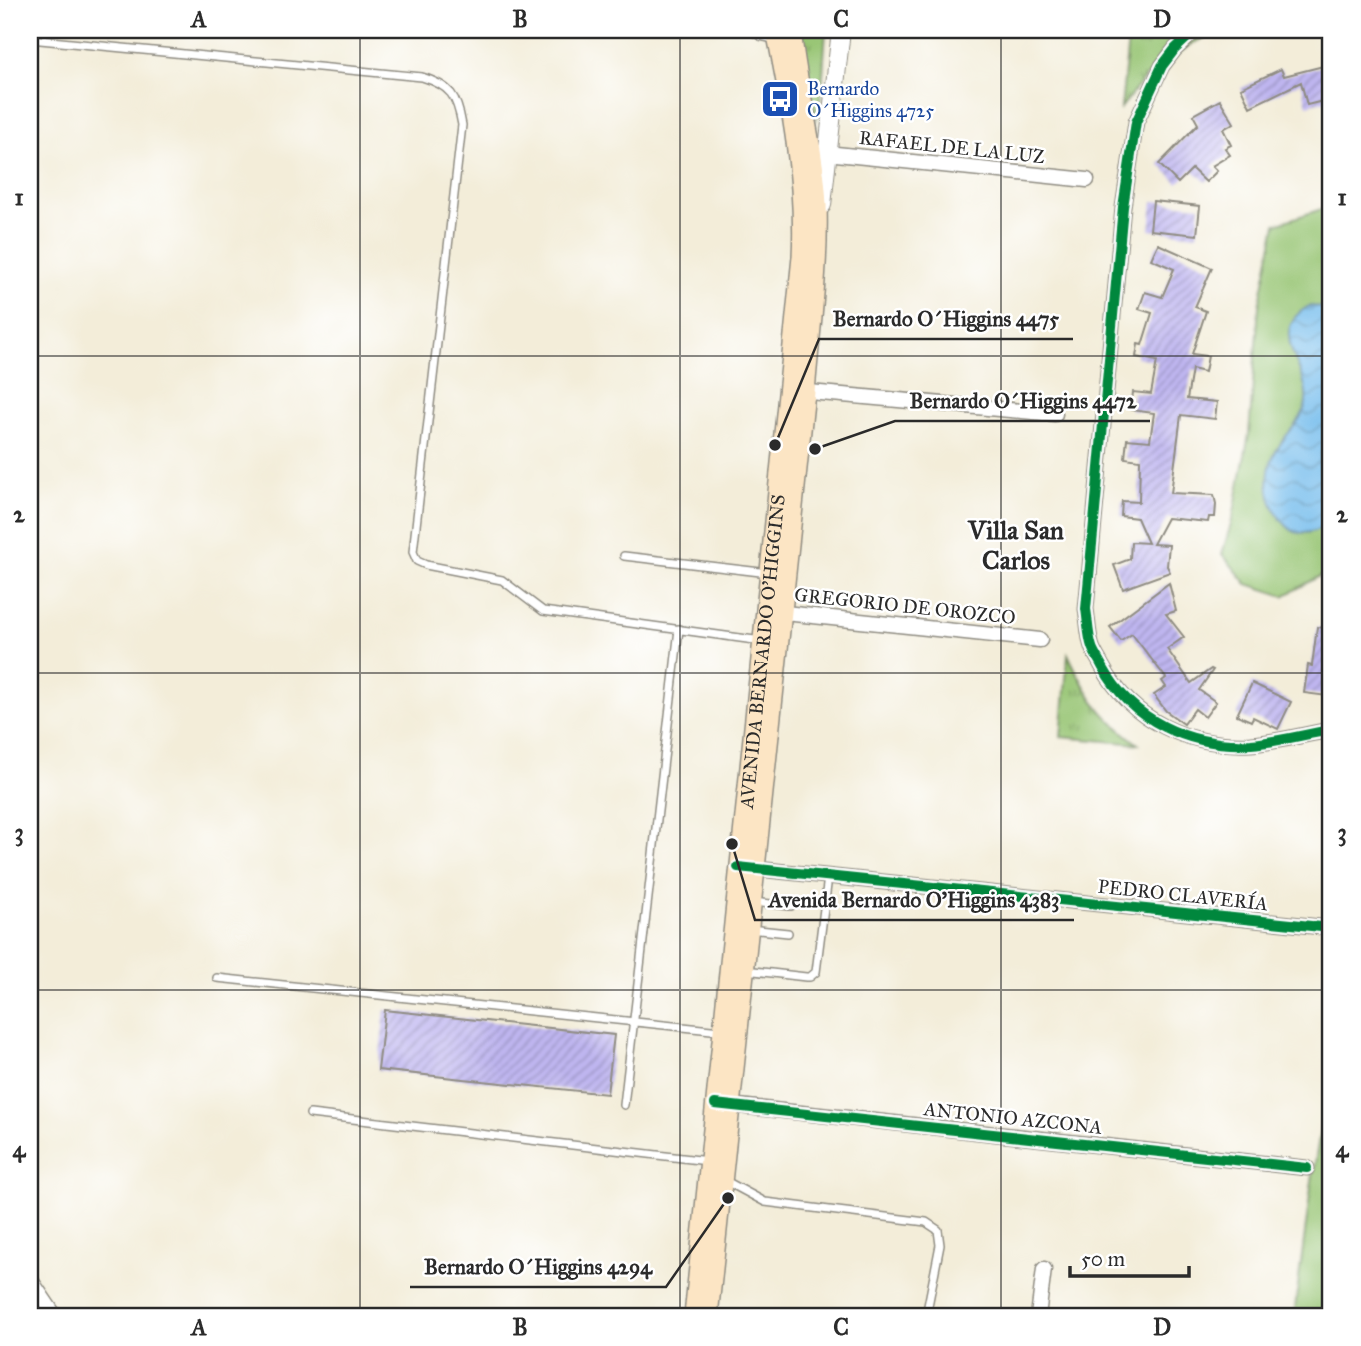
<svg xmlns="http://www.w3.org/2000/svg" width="1361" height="1346" font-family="'IM FELL Great Primer',serif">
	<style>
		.grass { fill: #96c472; stroke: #60784e; stroke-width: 2 }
		.park { fill: url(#park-tufts); stroke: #60784e; stroke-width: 2 }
		.water { fill: url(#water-waves); stroke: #4f748c; stroke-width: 2 }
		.building { fill: url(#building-hatch) }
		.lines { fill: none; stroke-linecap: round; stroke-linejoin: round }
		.service-casing { stroke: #8f8c82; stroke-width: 10 }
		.minor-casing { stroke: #8f8c82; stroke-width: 17 }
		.tertiary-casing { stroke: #8f8c82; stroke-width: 20 }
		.secondary-casing { stroke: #8f8c82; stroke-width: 22 }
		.service { stroke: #fff; stroke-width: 7 }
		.minor { stroke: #fff; stroke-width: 14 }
		.tertiary { stroke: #fff; stroke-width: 18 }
		.secondary { stroke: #fce5c4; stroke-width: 19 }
		.cycleway-casing { stroke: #fff; stroke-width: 15 }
		.cycleway { stroke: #00873e; stroke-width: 10 }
		.grid { fill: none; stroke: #2b2b2b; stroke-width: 2; stroke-opacity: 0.55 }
		.labels { text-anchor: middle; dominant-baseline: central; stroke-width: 5; stroke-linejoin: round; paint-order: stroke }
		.transit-label { font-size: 19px; fill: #164399; stroke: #fff; text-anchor: start }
		.street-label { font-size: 19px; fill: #2b2b2b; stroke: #fff }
		.district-label { font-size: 26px; font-weight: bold; fill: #2b2b2b; stroke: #fff }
		.leader { fill: none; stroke: #2b2b2b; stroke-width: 2.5 }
		.callout-dot { fill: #2b2b2b; stroke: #fff; stroke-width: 2.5 }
		.callout-label { font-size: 21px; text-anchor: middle; font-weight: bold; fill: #2b2b2b; stroke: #fff; stroke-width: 5; stroke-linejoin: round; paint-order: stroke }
		.neatline { fill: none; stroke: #2b2b2b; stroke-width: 2.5 }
		.grid-label { font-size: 23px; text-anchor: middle; font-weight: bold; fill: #2b2b2b }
	</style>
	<defs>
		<pattern id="park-tufts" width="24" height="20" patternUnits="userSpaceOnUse" patternTransform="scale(1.75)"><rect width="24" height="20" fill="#96c472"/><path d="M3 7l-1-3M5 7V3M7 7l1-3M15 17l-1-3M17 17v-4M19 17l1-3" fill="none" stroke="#7b9f5e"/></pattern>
		<pattern id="water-waves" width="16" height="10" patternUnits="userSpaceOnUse" patternTransform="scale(1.75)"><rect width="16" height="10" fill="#73bcec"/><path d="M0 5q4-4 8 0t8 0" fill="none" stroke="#5f99bf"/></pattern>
		<pattern id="building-hatch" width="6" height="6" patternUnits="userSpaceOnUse" patternTransform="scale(1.75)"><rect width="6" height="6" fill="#bfb6f0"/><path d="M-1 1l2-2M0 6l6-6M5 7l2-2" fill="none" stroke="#9b94c3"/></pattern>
	</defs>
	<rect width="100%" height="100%" fill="#fff"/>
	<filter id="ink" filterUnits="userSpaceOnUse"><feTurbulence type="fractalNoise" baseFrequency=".0143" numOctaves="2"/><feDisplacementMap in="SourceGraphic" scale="14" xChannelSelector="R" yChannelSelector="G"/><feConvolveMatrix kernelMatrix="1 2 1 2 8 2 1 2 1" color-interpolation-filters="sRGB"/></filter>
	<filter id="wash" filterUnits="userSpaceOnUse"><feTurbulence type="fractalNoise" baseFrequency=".00686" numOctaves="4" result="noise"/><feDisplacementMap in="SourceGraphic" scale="28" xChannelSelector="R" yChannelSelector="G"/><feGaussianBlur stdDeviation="1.57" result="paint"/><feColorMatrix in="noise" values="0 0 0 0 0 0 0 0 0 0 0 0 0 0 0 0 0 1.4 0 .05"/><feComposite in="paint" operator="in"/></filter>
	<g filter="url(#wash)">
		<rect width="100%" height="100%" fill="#f3edd9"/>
		<!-- grass -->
		<path class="grass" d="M 1331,206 L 1331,570 L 1284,596 L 1247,584 L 1222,554 L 1233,517 L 1249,434 L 1259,306 L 1276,224 Z
			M 1331,1064 L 1331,1316 L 1294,1316 L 1311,1187 Z"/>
		<!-- park -->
		<path class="park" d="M 801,30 L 826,30 L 822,89 L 816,121 Z
			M 1129,30 L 1220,30 L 1193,43 L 1146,76 L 1121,108 Z
			M 1068,654 C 1088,697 1100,715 1138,744 L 1061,737 Z"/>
		<!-- water -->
		<path class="water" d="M 1309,306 L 1324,307 L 1331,312 L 1331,434 C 1321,445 1319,460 1321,474 C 1323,491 1341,509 1325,525 C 1318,531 1311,533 1301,533 C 1291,533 1286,525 1280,518 C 1264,495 1264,466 1281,443 C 1289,431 1301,421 1305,407 C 1315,371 1261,333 1309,306 Z"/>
		<g id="blocks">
			<!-- building -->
			<path class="building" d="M 1331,64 L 1331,99 L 1307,105 L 1301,82 L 1250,107 L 1241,88 L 1281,69 L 1284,76 Z
				M 1220,100 L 1234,123 L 1223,129 L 1231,145 L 1225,148 L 1230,155 L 1212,166 L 1217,171 L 1206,182 L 1192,169 L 1178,183 L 1159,164 L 1198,124 L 1193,115 Z
				M 1153,201 L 1200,206 L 1197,235 L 1150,230 Z
				M 1158,244 L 1212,268 L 1195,307 L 1206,311 L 1192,354 L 1208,356 L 1205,372 L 1192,369 L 1187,399 L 1217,402 L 1215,419 L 1181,415 L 1171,493 L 1214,495 L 1216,504 L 1215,517 L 1209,517 L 1208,522 L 1167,518 L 1153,544 L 1169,545 L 1167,566 L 1170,572 L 1123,589 L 1114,565 L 1130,559 L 1131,542 L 1148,543 L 1137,518 L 1121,516 L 1122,501 L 1139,502 L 1140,460 L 1125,458 L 1127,439 L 1150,441 L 1154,413 L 1131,410 L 1133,392 L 1151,394 L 1157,361 L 1136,357 L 1138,344 L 1142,345 L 1152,313 L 1139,309 L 1145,292 L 1162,297 L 1174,269 L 1151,259 Z
				M 1169,583 L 1176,611 L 1166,614 L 1184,637 L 1167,649 L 1191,683 L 1211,669 L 1213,670 L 1199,690 L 1216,702 L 1205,717 L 1195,709 L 1184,724 L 1166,711 L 1154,695 L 1166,687 L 1162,681 L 1166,678 L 1132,634 L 1121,641 L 1110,627 Z
				M 1317,627 L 1331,629 L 1331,674 L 1327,696 L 1304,693 L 1308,665 L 1312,666 Z
				M 1252,683 L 1291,702 L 1278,729 L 1253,717 L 1251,721 L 1237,715 Z
				M 385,1010 L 614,1035 L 607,1094 L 378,1070 Z"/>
		</g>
	</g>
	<g filter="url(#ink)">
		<use href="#blocks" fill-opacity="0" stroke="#8f8c82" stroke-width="2"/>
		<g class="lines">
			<defs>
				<path id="service" d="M 750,30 L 760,36 L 774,39
					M 30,39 L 422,77 C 451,86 457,96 462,125 L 413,552 L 417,561 L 426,565 L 502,580 L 543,611 L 762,641
					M 624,556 L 769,573
					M 752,902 L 791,906
					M 749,929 L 788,933
					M 745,970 L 806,977 L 810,977 L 816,972 L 828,877
					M 217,978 L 721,1031
					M 624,1105 L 679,629
					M 310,1114 L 708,1161
					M 724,1180 L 765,1202 L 926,1222 L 938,1230 L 940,1245 L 926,1316"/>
				<path id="minor" d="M 1203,30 L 1191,34 L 1175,49 L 1162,66 L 1136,122 L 1123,207 L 1086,609 C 1088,621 1088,635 1092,647 C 1094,653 1099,660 1102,666 C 1132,721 1189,747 1251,744 C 1278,742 1305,734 1331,730
					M 817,152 L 1087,180
					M 798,391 L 1055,414
					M 775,612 L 1040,640
					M 748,868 L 1331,928
					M 720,1104 L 1307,1168
					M 30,1279 L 55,1316
					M 1038,1316 L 1044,1269"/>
				<path id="tertiary" d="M 822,205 L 841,30"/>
				<g id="secondary">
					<path id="s1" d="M 694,1316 L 802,257 C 806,180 791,105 776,30"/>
					<path d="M 708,1316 L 805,392 C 810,330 819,267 817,205 C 814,145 797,89 791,30"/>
				</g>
			</defs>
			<!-- service casing -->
			<use href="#service" class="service-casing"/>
			<!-- minor casing -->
			<use href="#minor" class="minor-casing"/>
			<!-- tertiary casing -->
			<use href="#tertiary" class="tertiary-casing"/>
			<!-- secondary casing -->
			<use href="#secondary" class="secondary-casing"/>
			<!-- service -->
			<use href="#service" class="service"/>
			<!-- minor -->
			<use href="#minor" class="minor"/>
			<!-- tertiary -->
			<use href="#tertiary" class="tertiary"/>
			<!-- secondary -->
			<use href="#secondary" class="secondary"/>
			<defs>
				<path id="cycleway" d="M 1203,30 L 1191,34 L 1175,49 L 1162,66 L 1136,122 L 1123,207 L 1086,609 C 1088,621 1088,635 1092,647 C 1094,653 1099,660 1102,666 C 1132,721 1189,747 1251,744 C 1278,742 1305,734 1331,730
					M 738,867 L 1331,928
					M 715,1104 L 1307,1168"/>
			</defs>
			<!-- cycleway casing -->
			<use href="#cycleway" class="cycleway-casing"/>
			<!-- cycleway -->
			<use href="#cycleway" class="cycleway"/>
		</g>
	</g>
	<!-- grid -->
	<path class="grid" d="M 360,30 L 360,1316M 680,30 L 680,1316M 1001,30 L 1001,1316M 30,356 L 1331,356M 30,673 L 1331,673M 30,990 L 1331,990"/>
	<!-- icons -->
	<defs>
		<symbol id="bus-square" viewBox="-11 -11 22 22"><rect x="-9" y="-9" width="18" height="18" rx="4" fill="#1a4fb4" stroke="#fff"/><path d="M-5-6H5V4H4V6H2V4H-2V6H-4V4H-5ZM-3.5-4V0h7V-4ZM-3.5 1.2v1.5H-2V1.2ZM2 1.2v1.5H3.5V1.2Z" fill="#fff"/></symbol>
	</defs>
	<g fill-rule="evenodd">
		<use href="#bus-square" x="758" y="77" width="44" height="44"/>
	</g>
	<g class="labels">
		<!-- transit labels -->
		<g class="transit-label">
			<text x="807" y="88">Bernardo<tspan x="807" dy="22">O´Higgins 4725</tspan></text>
		</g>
		<!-- street labels -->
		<g class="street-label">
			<text transform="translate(952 147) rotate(6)">RAFAEL DE LA LUZ</text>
			<text transform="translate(905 606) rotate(6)">GREGORIO DE OROZCO</text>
			<text stroke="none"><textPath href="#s1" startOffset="668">AVENIDA BERNARDO O'HIGGINS</textPath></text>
			<text transform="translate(1183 895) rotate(6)">PEDRO CLAVERÍA</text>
			<text transform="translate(1013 1118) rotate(6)">ANTONIO AZCONA</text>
		</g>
		<!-- district labels -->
		<g class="district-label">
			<text x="1016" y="530">Villa San<tspan x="1016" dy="30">Carlos</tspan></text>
		</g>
	</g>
	<!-- callouts -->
	<path class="leader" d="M775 445L819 339H1073M815 449L895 421H1150M732 844L755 920H1074M728 1198L666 1287H410"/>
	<g class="callout-dot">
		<circle cx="775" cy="445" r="7"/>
		<circle cx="815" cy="449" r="7"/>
		<circle cx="732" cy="844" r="7"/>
		<circle cx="728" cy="1198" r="7"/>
	</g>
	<g class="callout-label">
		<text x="946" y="326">Bernardo O´Higgins 4475</text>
		<text x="1023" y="408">Bernardo O´Higgins 4472</text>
		<text x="914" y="907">Avenida Bernardo O'Higgins 4383</text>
		<text x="538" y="1274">Bernardo O´Higgins 4294</text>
	</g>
	<!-- margin -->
	<rect width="1361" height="1346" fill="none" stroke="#fff" stroke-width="77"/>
	<!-- scale -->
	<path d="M1070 1266v10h119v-10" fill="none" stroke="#2b2b2b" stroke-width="3.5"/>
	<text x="1081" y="1266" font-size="21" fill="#2b2b2b" stroke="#ffffff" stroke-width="5" paint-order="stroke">50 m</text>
	<rect x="38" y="38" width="1284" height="1270" class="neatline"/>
	<g class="grid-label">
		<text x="199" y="27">A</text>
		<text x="520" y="27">B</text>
		<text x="841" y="27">C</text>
		<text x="1162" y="27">D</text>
		<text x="19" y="205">1</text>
		<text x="1342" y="205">1</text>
		<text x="19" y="522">2</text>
		<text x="1342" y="522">2</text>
		<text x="19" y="840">3</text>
		<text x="1342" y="840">3</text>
		<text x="19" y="1157">4</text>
		<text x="1342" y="1157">4</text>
		<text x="199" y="1335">A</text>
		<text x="520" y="1335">B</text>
		<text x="841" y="1335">C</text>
		<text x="1162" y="1335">D</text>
	</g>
</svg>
